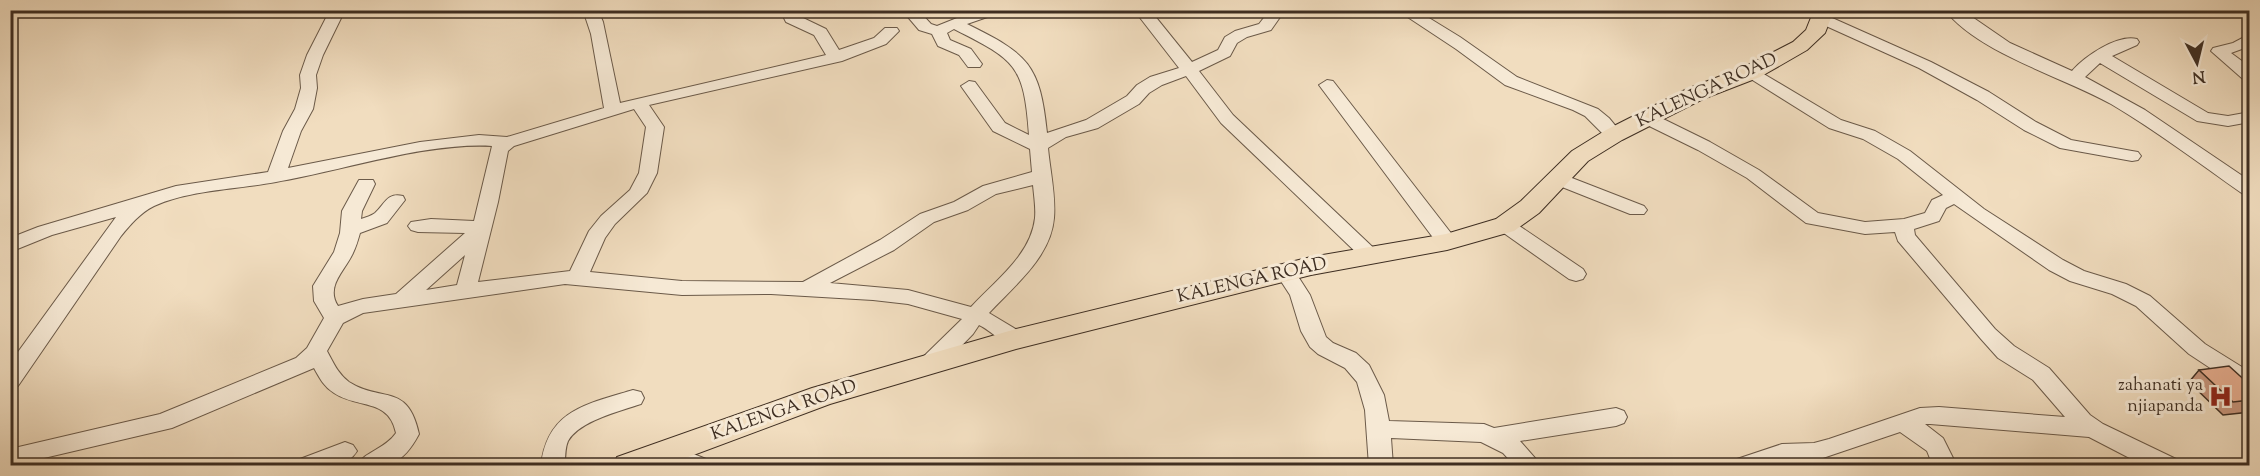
<svg xmlns="http://www.w3.org/2000/svg" width="2260" height="476" font-family="'Sorts Mill Goudy',serif">
	<style>
		.lines { fill: none; stroke-linecap: round; stroke-linejoin: round }
		.minor-casing { stroke: #6b5a49; stroke-width: 2 }
		.major-casing { stroke: #3e2e22; stroke-width: 2 }
		.minor { fill: #f6e9d5; fill-rule: evenodd }
		.major { fill: #f1ddbf; fill-rule: evenodd }
		.wall { fill: #c9977e; stroke: #3e2e22; stroke-width: 1.5 }
		.building { fill: #eab092; stroke: #3e2e22; stroke-width: 1.5 }
		.labels { text-anchor: middle; dominant-baseline: central; stroke-width: 6; stroke-linejoin: round; paint-order: stroke }
		.street-label { font-size: 18px; fill: #3e2e22; stroke: #f6e9d5 }
		.poi-label { font-size: 18px; fill: #3e2e22; stroke: #f6e9d5; text-anchor: end }
	</style>
	<rect width="100%" height="100%" fill="#f1ddbf"/>
	<filter id="stains"><feTurbulence type="fractalNoise" baseFrequency=".00333" numOctaves="4"/><feColorMatrix values="0 0 0 0 .2 0 0 0 0 .09 0 0 0 0 .02 0 0 0 .5 -.17"/></filter>
	<radialGradient id="worn" r=".72"><stop offset=".6" stop-color="#630" stop-opacity="0"/><stop offset="1" stop-color="#630" stop-opacity=".3"/></radialGradient>
	<g class="lines">
		<defs>
			<path id="minor" d="M 330,10 L 345,10 L 323,55 L 316,75 L 317,88 L 313,109 L 301,131 L 288,168 L 420,142 L 479,135 L 507,137 L 604,108 L 591,34 L 583,10 L 598,10 L 603,22 L 620,103 L 826,55 L 814,35 L 786,22 L 780,10 L 796,10 L 799,16 L 826,29 L 839,50 L 874,38 L 885,28 L 897,28 L 899,31 L 886,44 L 842,61 L 649,105 L 664,127 L 657,173 L 647,193 L 615,224 L 605,238 L 590,272 L 682,281 L 803,282 L 880,240 L 920,214 L 954,202 L 983,186 L 1032,172 L 1030,149 L 993,131 L 961,86 L 969,81 L 975,82 L 1005,123 L 1029,135 C 1024,64 1015,60 954,29 L 947,33 L 950,40 L 971,49 L 982,64 L 980,67 L 968,67 L 959,55 L 938,46 L 932,34 L 919,30 L 902,10 L 918,10 L 931,24 L 937,26 L 977,10 L 1001,10 L 999,13 L 967,24 C 1028,54 1040,64 1047,133 L 1086,120 L 1127,96 L 1137,85 L 1150,77 L 1179,68 L 1134,10 L 1150,10 L 1192,62 L 1218,50 L 1225,37 L 1235,31 L 1259,24 L 1270,10 L 1285,10 L 1271,30 L 1247,37 L 1237,43 L 1230,56 L 1199,71 L 1233,115 L 1380,254 L 1377,259 L 1370,261 L 1363,259 L 1221,123 L 1186,76 L 1162,85 L 1149,93 L 1139,104 L 1098,128 L 1066,137 L 1048,148 C 1050,170 1056,196 1054,218 C 1051,257 1014,286 989,313 L 1024,334 L 1027,339 L 1024,344 C 1006,350 994,332 979,325 L 973,334 L 937,371 L 929,373 L 921,371 L 918,365 L 921,359 L 962,319 L 908,304 L 873,300 L 771,294 L 682,295 L 565,284 L 363,313 L 343,323 L 327,351 C 333,362 338,374 349,382 C 382,403 408,382 419,434 C 402,466 390,466 356,466 C 364,452 385,449 396,433 C 389,398 358,409 334,393 C 324,387 319,377 314,368 L 172,428 L 10,466 L 10,449 L 160,414 L 296,358 L 307,348 L 324,318 L 314,301 L 313,286 L 334,252 L 340,233 L 342,211 L 359,180 L 373,180 L 375,184 L 362,211 L 361,219 C 366,217 371,216 375,213 C 385,204 387,192 403,196 L 405,200 L 387,223 L 360,233 C 358,240 356,247 353,253 C 345,271 325,286 338,306 L 363,299 L 396,294 L 465,233 L 418,232 L 411,230 L 408,226 L 411,222 L 431,219 L 474,221 L 492,146 C 426,142 342,171 276,182 C 239,189 188,190 154,206 C 140,213 130,225 121,236 L 18,386 L 10,388 L 10,363 L 116,217 L 52,235 L 10,252 L 10,238 L 38,227 L 176,186 L 268,172 L 283,131 L 295,109 L 301,88 L 300,75 L 307,55 ZM 634,109 L 646,127 L 639,173 L 630,190 L 601,216 L 589,231 L 570,271 L 478,282 L 498,202 L 508,151 L 514,146 ZM 1033,185 C 1034,196 1036,208 1035,218 C 1031,255 995,281 971,307 L 908,290 L 830,283 L 894,250 L 934,222 L 968,210 L 996,194 ZM 465,255 L 457,285 L 426,290 Z
				M 490,10 L 507,10 L 500,15 L 492,13 Z
				M 1397,10 L 1416,10 L 1460,37 L 1517,77 L 1598,109 L 1609,118 L 1623,135 L 1620,139 L 1608,139 L 1585,116 L 1573,110 L 1505,85 L 1456,49 Z
				M 1945,10 L 1962,10 L 2010,43 L 2072,71 C 2084,57 2117,34 2137,39 L 2139,42 L 2137,45 L 2112,56 L 2208,113 L 2228,116 L 2250,112 L 2250,122 L 2228,126 L 2197,121 L 2100,63 L 2085,77 L 2145,110 L 2250,181 L 2250,196 L 2243,194 C 2200,164 2157,131 2111,104 C 2063,77 1978,53 1945,10 Z
				M 1821,13 L 1931,62 L 1989,92 L 2036,122 L 2071,140 L 2132,151 L 2138,152 L 2141,156 L 2138,160 L 2132,161 L 2060,148 L 2024,130 L 1977,100 L 1919,68 L 1815,21 L 1813,18 Z
				M 2250,34 L 2250,46 L 2231,53 L 2250,67 L 2250,81 L 2244,80 L 2211,51 L 2213,48 L 2233,43 Z
				M 1752,67 L 1841,120 L 1875,131 L 1910,151 L 1984,209 L 2063,260 L 2084,271 L 2126,284 L 2150,296 L 2205,344 L 2250,372 L 2250,391 L 2242,389 L 2189,354 L 2136,306 L 2112,294 L 2070,281 L 2049,270 L 1954,204 L 1946,208 L 1939,221 L 1914,229 L 1915,235 L 1995,329 L 2014,346 L 2049,368 L 2090,415 L 2103,424 L 2176,459 L 2180,466 L 2145,466 L 2089,437 L 1930,424 L 1925,424 L 1943,438 L 1957,466 L 1933,466 L 1927,451 L 1900,432 L 1814,461 L 1783,462 L 1773,466 L 1733,466 L 1737,459 L 1782,444 L 1814,443 L 1829,439 L 1920,408 L 1939,407 L 2065,417 L 2033,380 L 1998,358 L 1981,339 L 1898,241 L 1895,232 L 1865,234 L 1806,223 L 1747,178 L 1698,150 L 1639,121 L 1636,117 L 1639,113 L 1651,113 L 1710,142 L 1759,170 L 1818,213 L 1865,222 L 1904,219 L 1925,213 L 1932,200 L 1943,195 L 1898,159 L 1863,139 L 1829,128 L 1746,76 L 1744,72 Z
				M 1327,80 L 1333,81 L 1454,237 L 1457,242 L 1454,247 L 1447,248 L 1440,247 L 1319,85 Z
				M 1559,173 L 1644,206 L 1647,210 L 1644,214 L 1630,214 L 1552,183 L 1550,179 L 1552,175 Z
				M 1505,219 L 1512,221 L 1583,269 L 1586,274 L 1583,279 L 1576,281 L 1569,279 L 1498,229 L 1495,225 L 1498,221 Z
				M 1285,265 L 1292,267 L 1310,295 L 1326,337 L 1333,343 L 1356,353 L 1369,365 L 1384,395 L 1389,421 L 1484,424 L 1494,428 L 1616,408 L 1624,411 L 1627,417 L 1624,423 L 1616,426 L 1520,441 L 1542,466 L 1515,466 L 1503,453 L 1481,442 L 1391,438 L 1393,466 L 1369,466 L 1365,410 L 1357,382 L 1345,368 L 1318,354 L 1310,347 L 1301,331 L 1290,295 L 1275,272 L 1278,267 Z
				M 633,390 L 641,392 L 644,398 L 641,404 C 620,411 579,421 568,441 C 565,448 565,458 565,466 L 541,466 C 547,410 587,404 633,390 Z
				M 345,442 L 353,445 L 357,451 C 346,470 315,466 296,466 L 300,459 Z
				M 666,443 L 706,459 L 710,466 C 692,466 664,470 654,452 L 658,446 Z"/>
			<path id="major" d="M 1814,10 L 1834,10 L 1825,33 L 1807,50 L 1760,77 L 1703,99 L 1622,140 L 1588,161 L 1539,213 L 1514,231 L 1447,250 L 1311,275 L 1016,349 L 830,404 L 664,466 L 613,466 L 617,457 L 812,388 L 1016,329 L 1311,257 L 1446,234 L 1496,219 L 1521,201 L 1572,151 L 1606,130 L 1687,89 L 1744,67 L 1793,42 L 1806,30 Z"/>
		</defs>
		<!-- minor casing -->
		<use href="#minor" class="minor-casing"/>
		<!-- major casing -->
		<use href="#major" class="major-casing"/>
		<!-- minor -->
		<use href="#minor" class="minor"/>
		<!-- major -->
		<use href="#major" class="major"/>
	</g>
	<!-- wall -->
	<path class="wall" d="M 2199,370 L 2250,385 L 2250,412 L 2223,415 L 2189,382 Z"/>
	<!-- building -->
	<path class="building" d="M 2229,366 L 2250,385 L 2250,400 L 2233,402 L 2199,370 Z"/>
	<!-- icons -->
	<defs>
		<symbol id="hospital-bare" viewBox="-9 -9 18 18"><path d="M-5-5h3v3.5h4V-5h3V5h-3V1.5h-4V5h-3Z" fill="#8f2418" stroke="#f6e9d5" stroke-width="2.5" paint-order="stroke"/></symbol>
	</defs>
	<g fill-rule="evenodd">
		<use href="#hospital-bare" x="2204" y="380" width="33" height="33"/>
	</g>
	<g class="labels">
		<!-- street labels -->
		<g class="street-label">
			<text transform="translate(1707 91) rotate(-25)">KALENGA ROAD</text>
			<text transform="translate(1252 281) rotate(-13)">KALENGA ROAD</text>
			<text transform="translate(784 411) rotate(-19)">KALENGA ROAD</text>
		</g>
		<!-- poi labels -->
		<g class="poi-label">
			<text x="2203" y="386">zahanati ya<tspan x="2203" dy="21">njiapanda</tspan></text>
		</g>
	</g>
	<!-- margin -->
	<rect width="2260" height="476" fill="none" stroke="#f1ddbf" stroke-width="36"/>
	<rect x="12" y="12" width="2236" height="452" fill="none" stroke="#3e2e22" stroke-width="3"/>
	<rect x="18" y="18" width="2224" height="440" fill="none" stroke="#3e2e22" stroke-width="1.5"/>
	<!-- north arrow -->
	<g transform="translate(2197 63) rotate(173)" stroke="#f6e9d5" stroke-width="4.5" paint-order="stroke">
	<path d="M0-4.5L10 22L0 15L-10 22Z" fill="#3e2e22"/>
	<text y="-9" font-size="16" font-weight="bold" text-anchor="middle" fill="#3e2e22">N</text>
	</g>
	<rect width="100%" height="100%" filter="url(#stains)"/>
	<rect width="100%" height="100%" fill="url(#worn)"/>
</svg>
